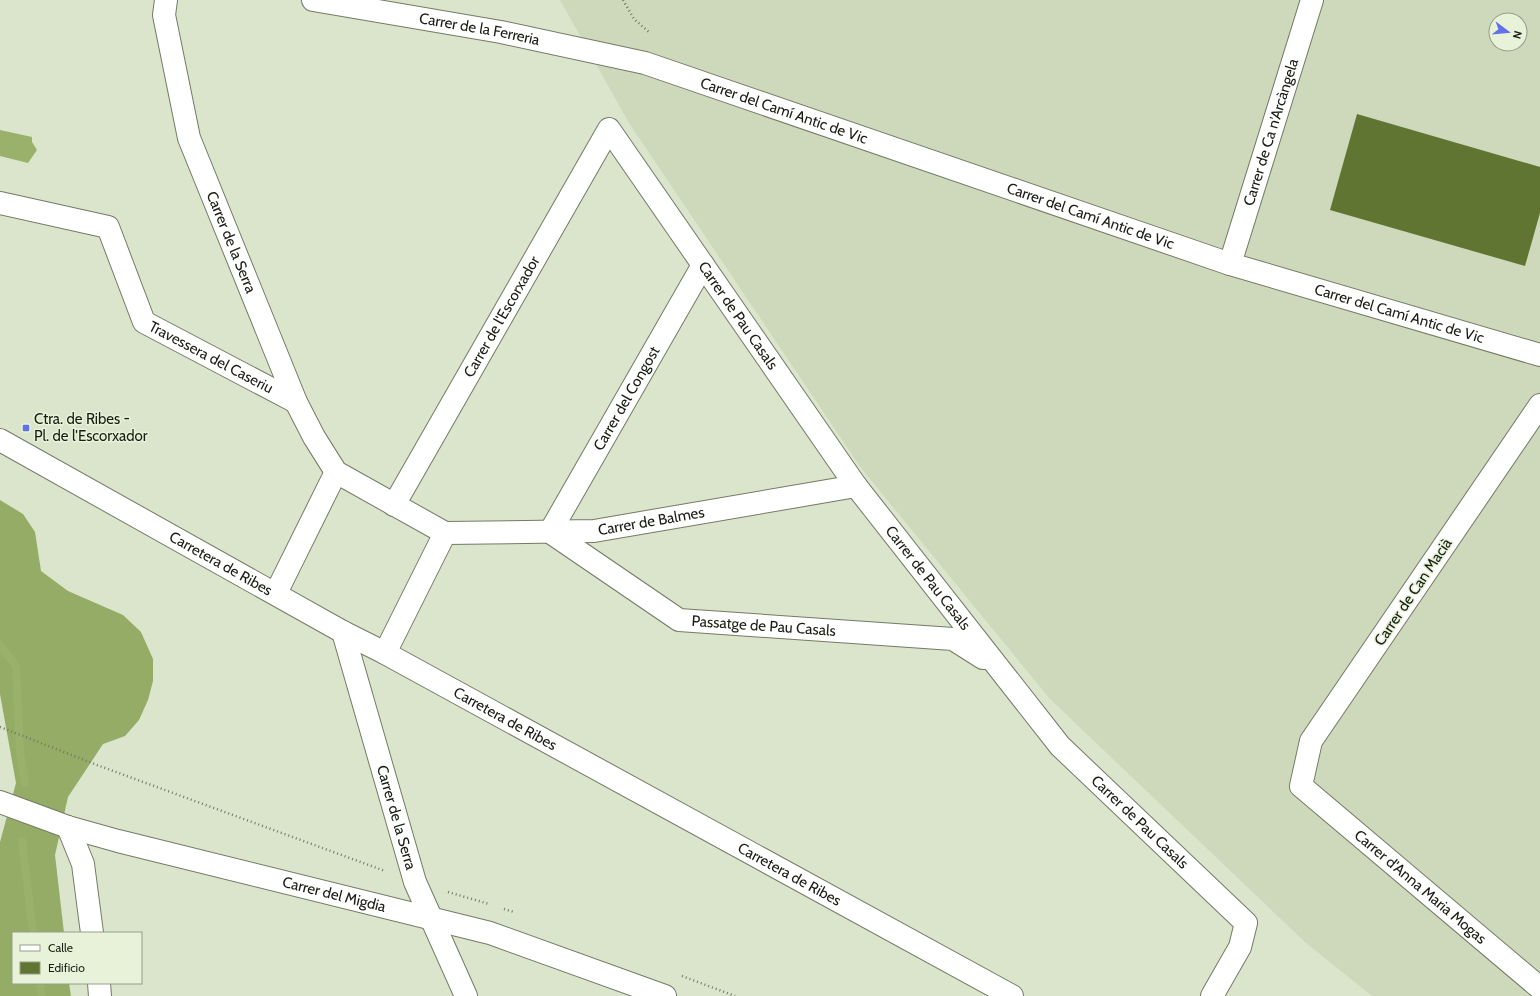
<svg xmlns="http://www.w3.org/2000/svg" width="1540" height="996" font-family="Cabin,sans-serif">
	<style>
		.built { fill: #cdd9ba; fill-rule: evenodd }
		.forest { fill: #94ac66 }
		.water { fill: #99b16b }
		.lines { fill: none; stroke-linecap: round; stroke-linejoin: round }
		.stream { stroke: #99b16b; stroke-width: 8 }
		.building { fill: #607531 }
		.minor-casing { stroke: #737b65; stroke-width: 24 }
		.path { stroke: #717867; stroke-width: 2.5; stroke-dasharray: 1 3; stroke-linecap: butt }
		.minor { stroke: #fff; stroke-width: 22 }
		.poi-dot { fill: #6271e9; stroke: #e8f2d9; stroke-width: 1.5 }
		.labels { text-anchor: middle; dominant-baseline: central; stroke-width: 3; stroke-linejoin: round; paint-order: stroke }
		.street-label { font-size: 15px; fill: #191d14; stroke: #e8f2d9 }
		.poi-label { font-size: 15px; fill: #191d14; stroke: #e8f2d9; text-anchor: start }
	</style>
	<rect width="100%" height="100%" fill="#dbe5cc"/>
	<!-- built -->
	<path class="built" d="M 560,0 L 1540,0 L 1540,996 L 1372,996 L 1306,943 L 1050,699 L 861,468 L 629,123 ZM 1496,20 L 1520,20 L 1520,44 L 1496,44 Z"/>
	<!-- forest -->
	<path class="forest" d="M 0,500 L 23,514 L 35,532 L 41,571 L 68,591 L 123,615 L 141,632 L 153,659 L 153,681 L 148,700 L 139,720 L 125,736 L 103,744 L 68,797 L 55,855 L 64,933 L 13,933 L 13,983 L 69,983 L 71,996 L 0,996 L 0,842 L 16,783 L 0,694 Z"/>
	<!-- water -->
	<path class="water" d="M 0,130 L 32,137 L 32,142 L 37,150 L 28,163 L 0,156 Z"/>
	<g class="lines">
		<!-- stream -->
		<path class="stream" d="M 0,645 L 16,666 L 20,752 L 25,783
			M 22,841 L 33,933
			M 40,983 L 42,996"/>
	</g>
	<!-- building -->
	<path class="building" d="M 1357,114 L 1540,167 L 1540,213 L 1525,266 L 1330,210 Z"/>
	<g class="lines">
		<defs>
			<g id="minor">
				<path id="s1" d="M 166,0 L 164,15 L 189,138 L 296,402 L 314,437 L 336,472 L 445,533 L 385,653"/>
				<path id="s2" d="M 313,0 L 501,32 L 645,63 L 1230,264 L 1540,355"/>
				<path id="s3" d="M 0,203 L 108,227 L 144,322 L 296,402"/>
				<path id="s4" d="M 1230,264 L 1312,0"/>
				<path id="s5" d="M 1540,405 L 1311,741 L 1301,786 L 1540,988"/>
				<path id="s6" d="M 0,440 L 343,632 L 385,653 L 1012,996"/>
				<path id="s7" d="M 394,505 L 609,129 L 856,486 L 1060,746 L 1246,923 L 1240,947 L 1212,996"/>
				<path id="s8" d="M 550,532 L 679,620 L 953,639 L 983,658"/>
				<path id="s9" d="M 550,532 L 703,265"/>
				<path id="s10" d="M 445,533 L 594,531 L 856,486"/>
				<path d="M 276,593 L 336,472"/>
				<path id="s11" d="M 343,632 L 415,882 L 466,996"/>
				<path id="s12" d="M 0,802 L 68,827 L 118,841 L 490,933 L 665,996"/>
				<path d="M 68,827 L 83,864 L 92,933"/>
				<path d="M 99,983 L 100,996"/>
			</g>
		</defs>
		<!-- minor casing -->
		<use href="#minor" class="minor-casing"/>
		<!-- path -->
		<path class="path" d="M 623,0 L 634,19 L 650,33
			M 0,727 L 97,765 L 385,871
			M 448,892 L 489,904
			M 504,909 L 514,912
			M 682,976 L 735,996"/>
		<!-- minor -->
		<use href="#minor" class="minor"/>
	</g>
	<!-- markers -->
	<rect class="poi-dot" x="22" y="424" width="8" height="8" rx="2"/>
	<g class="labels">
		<!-- street labels -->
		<g class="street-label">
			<text stroke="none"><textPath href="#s2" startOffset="169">Carrer de la Ferreria</textPath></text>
			<text stroke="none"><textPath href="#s2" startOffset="485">Carrer del Camí Antic de Vic</textPath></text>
			<text stroke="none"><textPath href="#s4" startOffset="138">Carrer de Ca n'Arcàngela</textPath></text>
			<text stroke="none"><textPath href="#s2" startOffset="809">Carrer del Camí Antic de Vic</textPath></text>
			<text stroke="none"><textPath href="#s1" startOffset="253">Carrer de la Serra</textPath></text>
			<text stroke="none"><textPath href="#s2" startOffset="1133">Carrer del Camí Antic de Vic</textPath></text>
			<text stroke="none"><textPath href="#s7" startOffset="660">Carrer de Pau Casals</textPath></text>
			<text stroke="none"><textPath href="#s7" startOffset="217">Carrer de l'Escorxador</textPath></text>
			<text stroke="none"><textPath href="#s3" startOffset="288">Travessera del Caseriu</textPath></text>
			<text stroke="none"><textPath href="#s9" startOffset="154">Carrer del Congost</textPath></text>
			<text stroke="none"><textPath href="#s10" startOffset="207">Carrer de Balmes</textPath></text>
			<text stroke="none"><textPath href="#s6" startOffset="253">Carretera de Ribes</textPath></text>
			<text stroke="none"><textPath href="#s7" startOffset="984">Carrer de Pau Casals</textPath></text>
			<text transform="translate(1413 592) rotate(-56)">Carrer de Can Macià</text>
			<text stroke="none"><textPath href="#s8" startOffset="241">Passatge de Pau Casals</textPath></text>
			<text stroke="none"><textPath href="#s6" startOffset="577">Carretera de Ribes</textPath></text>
			<text stroke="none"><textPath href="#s11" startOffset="193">Carrer de la Serra</textPath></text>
			<text stroke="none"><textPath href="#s7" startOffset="1308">Carrer de Pau Casals</textPath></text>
			<text stroke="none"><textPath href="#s6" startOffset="901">Carretera de Ribes</textPath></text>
			<text stroke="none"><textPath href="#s5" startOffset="609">Carrer d'Anna Maria Mogas</textPath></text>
			<text stroke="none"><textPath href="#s12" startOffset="347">Carrer del Migdia</textPath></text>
		</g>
		<!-- poi labels -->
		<g class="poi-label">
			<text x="34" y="419">Ctra. de Ribes -<tspan x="34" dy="17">Pl. de l'Escorxador</tspan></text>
		</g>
	</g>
	<!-- legend -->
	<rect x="12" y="932" width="130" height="52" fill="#e8f2d9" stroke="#959d8a"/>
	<rect x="20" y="945" width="20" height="6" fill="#ffffff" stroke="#959d8a"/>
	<text x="48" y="952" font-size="12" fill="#191d14">Calle</text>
	<rect x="20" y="962" width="20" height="12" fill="#607531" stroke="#959d8a"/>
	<text x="48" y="972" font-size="12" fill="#191d14">Edificio</text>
	<!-- north arrow -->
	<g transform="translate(1508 32) rotate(106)"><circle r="19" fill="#e8f2d9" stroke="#959d8a"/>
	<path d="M0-3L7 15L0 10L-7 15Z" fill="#6271e9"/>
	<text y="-6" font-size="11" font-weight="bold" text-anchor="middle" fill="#191d14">N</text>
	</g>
</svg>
